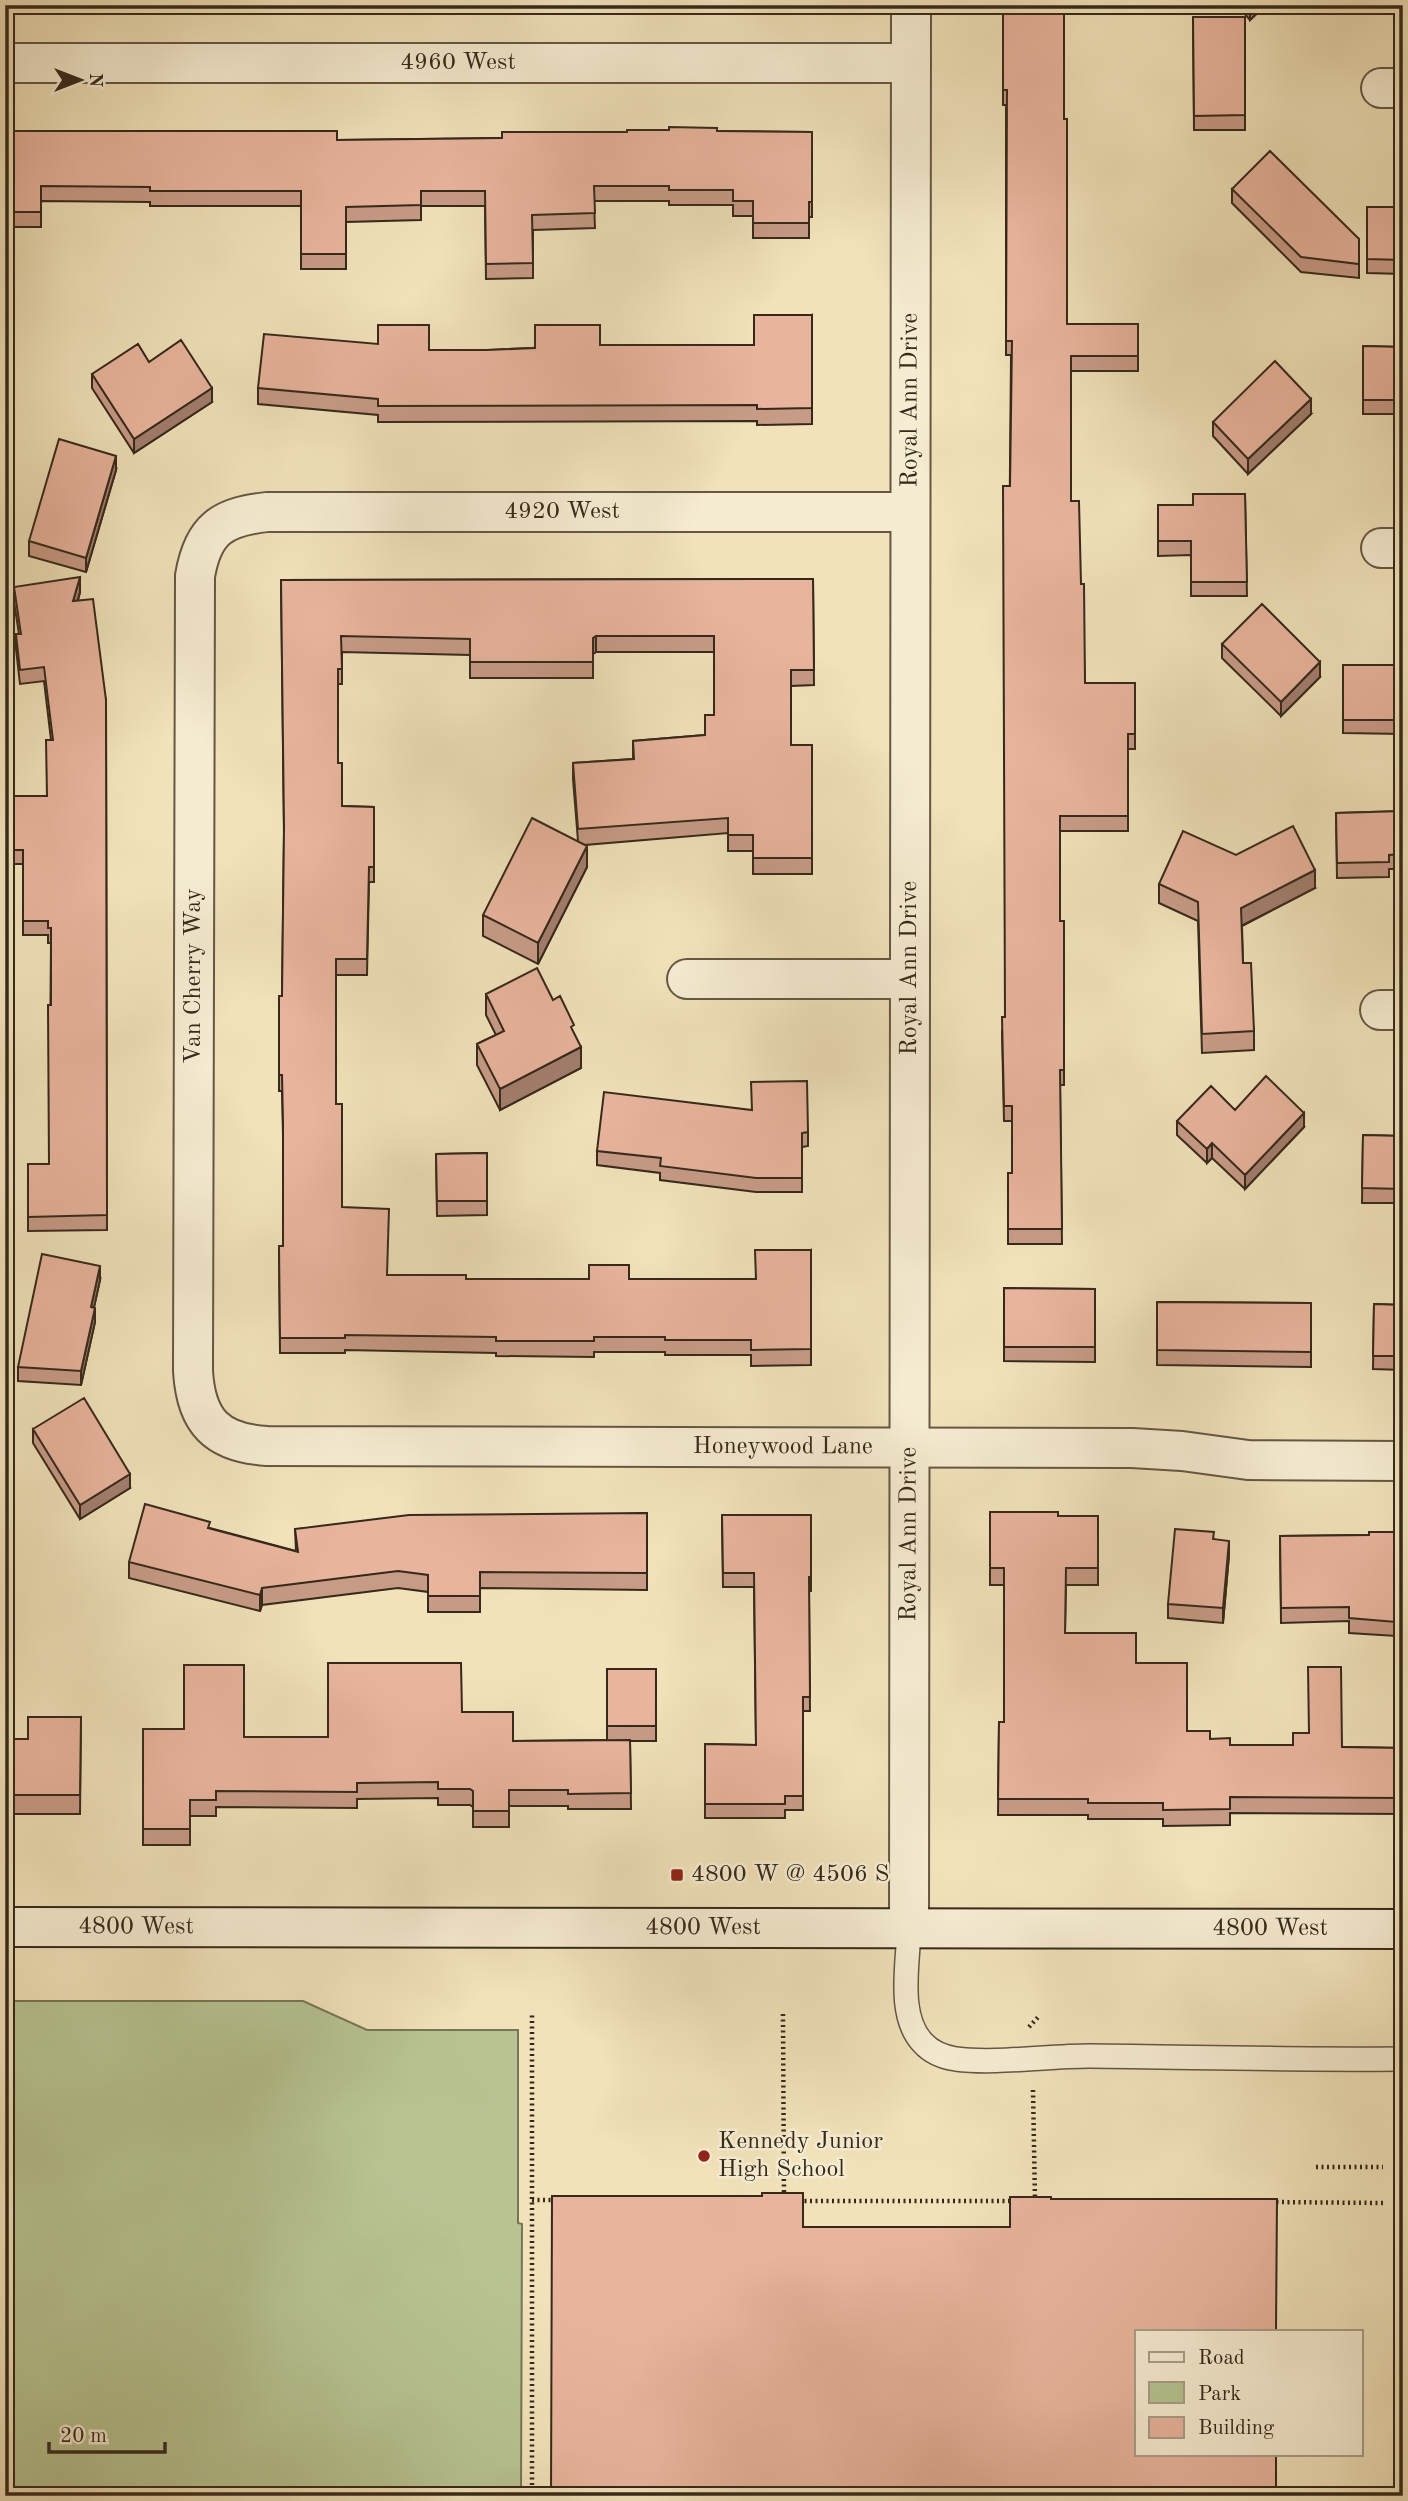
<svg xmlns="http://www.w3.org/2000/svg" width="1408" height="2501" font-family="'Old Standard TT',serif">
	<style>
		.green { fill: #b7c492; stroke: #767656; stroke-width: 2 }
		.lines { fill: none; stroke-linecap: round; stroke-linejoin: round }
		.service-casing { stroke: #655743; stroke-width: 26 }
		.minor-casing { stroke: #655743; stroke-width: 42 }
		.secondary-casing { stroke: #36291b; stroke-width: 42 }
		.path { stroke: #36291b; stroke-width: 4.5; stroke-dasharray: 2 3.5; stroke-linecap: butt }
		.service { stroke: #f6ecd2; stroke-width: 23 }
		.minor { stroke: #f6ecd2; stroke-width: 38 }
		.secondary { stroke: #f6ecd2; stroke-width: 38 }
		.wall { fill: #c89b87; stroke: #36291b; stroke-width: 2 }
		.shaded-wall { fill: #a27e6e; stroke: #36291b; stroke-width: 2 }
		.building { fill: #e8b49d; stroke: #36291b; stroke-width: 2 }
		.poi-dot { fill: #8f2418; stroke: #f6ecd2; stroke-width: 2.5 }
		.labels { text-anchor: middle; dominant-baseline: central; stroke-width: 5; stroke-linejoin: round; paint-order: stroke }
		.street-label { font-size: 24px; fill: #36291b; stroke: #f6ecd2 }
		.poi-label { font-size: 24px; fill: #36291b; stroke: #f6ecd2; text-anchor: start }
	</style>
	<rect width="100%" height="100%" fill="#f1e2ba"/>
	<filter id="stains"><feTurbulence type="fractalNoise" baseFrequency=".00286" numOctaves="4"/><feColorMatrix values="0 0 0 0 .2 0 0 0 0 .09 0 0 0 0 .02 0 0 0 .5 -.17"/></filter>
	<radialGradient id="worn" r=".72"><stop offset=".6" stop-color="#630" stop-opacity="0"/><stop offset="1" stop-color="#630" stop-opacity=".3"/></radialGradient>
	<!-- green -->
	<path class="green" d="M 5,2001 L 303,2001 L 367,2030 L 518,2030 L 518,2223 L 522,2224 L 521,2496 L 5,2496 Z"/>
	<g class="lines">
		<defs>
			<path id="service" d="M 909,1930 C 908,1964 897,2016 923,2043 C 932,2053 943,2057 956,2059 C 995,2064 1048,2056 1089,2056 C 1193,2057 1298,2060 1403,2059"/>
			<g id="minor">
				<path id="s1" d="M 5,63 L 911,63"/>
				<path d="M 1381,88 L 1403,88"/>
				<path id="s2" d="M 910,512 L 267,512 C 222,517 203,529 195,576 L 193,1371 C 196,1422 217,1443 267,1446 L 1132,1448 L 1182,1451 L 1248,1460 L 1403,1461"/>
				<path d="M 1381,548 L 1403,548"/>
				<path d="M 687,979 L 910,979"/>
				<path d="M 1380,1010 L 1403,1010"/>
				<path id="s3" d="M 909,1930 L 911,5"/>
			</g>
			<g id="secondary">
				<path id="s4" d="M 5,1927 L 1403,1929"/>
			</g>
		</defs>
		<!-- service casing -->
		<use href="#service" class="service-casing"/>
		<!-- minor casing -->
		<use href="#minor" class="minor-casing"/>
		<!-- secondary casing -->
		<use href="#secondary" class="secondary-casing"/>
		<!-- path -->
		<path class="path" d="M 783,2014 L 784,2199
			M 1029,2027 L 1040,2015
			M 1033,2090 L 1035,2200
			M 1316,2167 L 1383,2167
			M 532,2200 L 555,2200
			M 799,2201 L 1014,2201
			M 1271,2202 L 1383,2203
			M 532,2496 L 532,2015"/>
		<!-- service -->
		<use href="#service" class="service"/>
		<!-- minor -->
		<use href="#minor" class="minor"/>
		<!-- secondary -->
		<use href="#secondary" class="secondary"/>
	</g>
	<!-- wall -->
	<path class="wall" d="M 1003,5 L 1064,119 L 1067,324 L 1138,324 L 1138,371 L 1071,371 L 1071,501 L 1081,584 L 1085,683 L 1135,683 L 1135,749 L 1128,749 L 1128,831 L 1060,831 L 1060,921 L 1064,921 L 1064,1085 L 1060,1085 L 1062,1244 L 1008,1244 L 1008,1173 L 1012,1173 L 1012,1121 L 1004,1121 L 1002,1032 L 1005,1017 L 1011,355 L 1006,355 L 1006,105 L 1003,105 Z
		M 1237,5 L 1266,5 L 1250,20 Z
		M 1193,17 L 1245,17 L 1245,130 L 1194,130 Z
		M 5,131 L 337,140 L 502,138 L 717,131 L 812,132 L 812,217 L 809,217 L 809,238 L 753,238 L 753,216 L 733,216 L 733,205 L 669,205 L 669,201 L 594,201 L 595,228 L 533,230 L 533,278 L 486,279 L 485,206 L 421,206 L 421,220 L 346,222 L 346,269 L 301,269 L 301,206 L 150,206 L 150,202 L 41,201 L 41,227 L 5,227 Z
		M 1232,189 L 1359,239 L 1359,278 L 1301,272 L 1232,203 Z
		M 1367,207 L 1403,207 L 1403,274 L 1367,273 Z
		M 812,315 L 812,424 L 757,425 L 757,421 L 378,422 L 378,415 L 258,404 L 258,388 L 429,350 L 487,350 L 600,345 L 754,345 Z
		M 1363,346 L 1403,347 L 1403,414 L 1363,414 Z
		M 149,362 L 212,402 L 134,453 L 92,388 L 92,374 Z
		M 1311,414 L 1248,474 L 1213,436 L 1213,422 Z
		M 116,470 L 86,572 L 29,556 L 29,541 Z
		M 1245,494 L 1247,596 L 1191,596 L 1191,555 L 1158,556 L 1158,505 L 1193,505 Z
		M 813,579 L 814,685 L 791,686 L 791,745 L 812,745 L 812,874 L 753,874 L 753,851 L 728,851 L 728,833 L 585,845 L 587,867 L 538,964 L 483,936 L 483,915 L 578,841 L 573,779 L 573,763 L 633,759 L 633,741 L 705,735 L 714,715 L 714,652 L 596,652 L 593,654 L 593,678 L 470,678 L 470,655 L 342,652 L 342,684 L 338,684 L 338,763 L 342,806 L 374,807 L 374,882 L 369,882 L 367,975 L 336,975 L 336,1104 L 342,1207 L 387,1275 L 466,1279 L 755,1279 L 811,1250 L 811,1365 L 751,1366 L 751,1355 L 665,1355 L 665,1352 L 594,1352 L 594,1357 L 496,1356 L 496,1353 L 345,1350 L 345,1353 L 280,1353 L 279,1246 L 283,1246 L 283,1135 L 282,1091 L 279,1091 L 279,996 L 282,996 L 284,834 L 281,580 Z
		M 14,587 L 80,592 L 78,601 L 106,700 L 107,1230 L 28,1231 L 28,1164 L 49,1164 L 51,943 L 48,943 L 48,935 L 23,935 L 23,864 L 5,864 L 5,796 L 47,796 L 51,740 L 44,681 L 20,684 L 16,649 L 16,634 L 19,634 L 14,602 Z
		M 1222,644 L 1320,677 L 1281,716 L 1222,658 Z
		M 1343,665 L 1403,665 L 1403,734 L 1343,733 Z
		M 1403,811 L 1403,869 L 1389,869 L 1389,877 L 1337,878 L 1336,813 Z
		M 1236,855 L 1315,888 L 1242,926 L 1243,963 L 1254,1031 L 1254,1050 L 1202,1053 L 1198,921 L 1159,903 L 1159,884 Z
		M 486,994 L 553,1000 L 581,1068 L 500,1110 L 477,1065 L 477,1044 L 496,1035 L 486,1015 Z
		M 1235,1110 L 1304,1127 L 1245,1189 L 1212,1158 L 1207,1163 L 1177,1135 L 1177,1121 Z
		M 808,1132 L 808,1146 L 802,1147 L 802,1192 L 756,1192 L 660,1180 L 660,1173 L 597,1165 L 597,1151 Z
		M 1363,1135 L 1403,1136 L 1403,1203 L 1362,1203 Z
		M 487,1153 L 487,1215 L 437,1216 L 436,1154 Z
		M 100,1280 L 94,1307 L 95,1322 L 81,1385 L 18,1381 L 18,1367 Z
		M 1004,1288 L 1095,1289 L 1095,1362 L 1004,1361 Z
		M 1157,1302 L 1311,1303 L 1311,1367 L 1157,1365 Z
		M 1374,1304 L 1403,1305 L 1403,1370 L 1373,1369 Z
		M 33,1429 L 130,1488 L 80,1519 L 33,1443 Z
		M 990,1512 L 1058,1516 L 1098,1516 L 1098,1585 L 1066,1585 L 1065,1633 L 1136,1663 L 1187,1731 L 1230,1745 L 1403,1748 L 1403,1814 L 1230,1813 L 1230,1825 L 1163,1826 L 1163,1819 L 1088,1819 L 1088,1815 L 998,1815 L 999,1722 L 1004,1722 L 1004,1585 L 990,1585 Z
		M 647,1513 L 647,1590 L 480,1588 L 480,1612 L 428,1612 L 428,1592 L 398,1588 L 262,1605 L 260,1611 L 129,1578 L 129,1562 L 210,1528 L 296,1551 L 295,1529 Z
		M 722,1515 L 811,1515 L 811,1591 L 809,1591 L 810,1711 L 803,1711 L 803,1810 L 785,1810 L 785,1818 L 705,1818 L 705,1744 L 756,1745 L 754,1587 L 723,1587 Z
		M 1403,1532 L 1403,1603 L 1396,1603 L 1396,1636 L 1349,1633 L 1349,1621 L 1281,1623 L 1280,1536 L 1369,1535 Z
		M 1214,1539 L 1229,1555 L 1223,1623 L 1168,1618 L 1168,1604 Z
		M 607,1669 L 656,1669 L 656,1741 L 630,1741 L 631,1809 L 568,1809 L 568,1806 L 509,1806 L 509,1827 L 473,1827 L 473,1807 L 470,1805 L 438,1805 L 438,1798 L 357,1799 L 357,1808 L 216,1807 L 216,1816 L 190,1816 L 190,1845 L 143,1845 L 143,1729 L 244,1737 L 328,1737 L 462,1712 L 513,1741 L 607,1740 Z
		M 81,1717 L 80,1814 L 5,1814 L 5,1739 L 28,1739 Z"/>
	<!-- shaded-wall -->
	<path class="shaded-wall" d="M 1266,5 L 1250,20 L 1250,6 Z
		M 212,388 L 212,402 L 134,453 L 134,439 Z
		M 1311,399 L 1311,414 L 1248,474 L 1248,459 Z
		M 116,456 L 116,470 L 86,572 L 86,558 Z
		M 80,577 L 80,592 L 73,616 L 73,601 Z
		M 596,636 L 596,652 L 593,654 L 593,638 Z
		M 1320,662 L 1320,677 L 1281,716 L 1281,702 Z
		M 587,846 L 587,867 L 538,964 L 538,943 Z
		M 1315,870 L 1315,888 L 1241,926 L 1241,908 Z
		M 581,1047 L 581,1068 L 500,1110 L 500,1089 Z
		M 1304,1113 L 1304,1127 L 1245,1189 L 1245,1175 Z
		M 1212,1143 L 1212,1158 L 1207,1163 L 1207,1149 Z
		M 100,1266 L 100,1280 L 91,1321 L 91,1307 Z
		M 95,1308 L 95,1322 L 81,1385 L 81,1371 Z
		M 130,1474 L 130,1488 L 80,1519 L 80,1505 Z
		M 1229,1541 L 1229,1555 L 1223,1623 L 1223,1608 Z
		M 262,1588 L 262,1605 L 260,1611 L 260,1595 Z"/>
	<!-- building -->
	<path class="building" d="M 1003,5 L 1064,5 L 1064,119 L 1067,119 L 1067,324 L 1138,324 L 1138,356 L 1071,356 L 1071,501 L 1079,501 L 1081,584 L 1084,584 L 1085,683 L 1135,683 L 1135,734 L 1128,734 L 1128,816 L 1060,816 L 1060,921 L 1064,921 L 1064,1070 L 1060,1070 L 1062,1229 L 1008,1229 L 1008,1173 L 1012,1173 L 1012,1106 L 1004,1106 L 1002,1017 L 1005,1017 L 1003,486 L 1010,486 L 1012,341 L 1006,341 L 1007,90 L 1003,90 Z
		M 1193,17 L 1245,17 L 1245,115 L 1194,116 Z
		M 669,127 L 717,128 L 717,131 L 812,132 L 812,202 L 809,202 L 809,223 L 753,223 L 753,201 L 733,201 L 733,190 L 669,190 L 669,186 L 594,186 L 595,213 L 532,215 L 533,263 L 486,264 L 485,191 L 421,191 L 421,205 L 346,207 L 346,254 L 301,254 L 301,191 L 150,191 L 150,187 L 41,186 L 41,212 L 5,212 L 5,131 L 337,131 L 337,140 L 502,138 L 502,132 L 627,132 L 627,130 L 669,130 Z
		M 1270,151 L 1359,239 L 1359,264 L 1301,257 L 1232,189 Z
		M 1367,207 L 1403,207 L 1403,260 L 1367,259 Z
		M 754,315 L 812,315 L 812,408 L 757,409 L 757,405 L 378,406 L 378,399 L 258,388 L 264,334 L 378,344 L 378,325 L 429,325 L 429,350 L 487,350 L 535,348 L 535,325 L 600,325 L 600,345 L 754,345 Z
		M 181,340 L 212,388 L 134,439 L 92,374 L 138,344 L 149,362 Z
		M 1363,346 L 1403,347 L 1403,400 L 1363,400 Z
		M 1275,361 L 1311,399 L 1248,459 L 1213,422 Z
		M 59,439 L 116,456 L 86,558 L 29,541 Z
		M 1193,494 L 1245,494 L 1247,582 L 1191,582 L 1191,541 L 1158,541 L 1158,505 L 1193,505 Z
		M 80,577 L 73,601 L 93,599 L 106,700 L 107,1215 L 28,1217 L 28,1164 L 49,1164 L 48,1005 L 51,1005 L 51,928 L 48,928 L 48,921 L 23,921 L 23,850 L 5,850 L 5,796 L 47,796 L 46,740 L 53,740 L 44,667 L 20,670 L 16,634 L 21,634 L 14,587 Z
		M 813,579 L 814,670 L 791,670 L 791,745 L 812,745 L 812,858 L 753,858 L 753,835 L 728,835 L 728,818 L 578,829 L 573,763 L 634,759 L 633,741 L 705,735 L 705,715 L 714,715 L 714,636 L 596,636 L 593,638 L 593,662 L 470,662 L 470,639 L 341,636 L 342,669 L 338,669 L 338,763 L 342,763 L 342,806 L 374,807 L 374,867 L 369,867 L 367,959 L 336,959 L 336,1104 L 342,1104 L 342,1207 L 389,1209 L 387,1275 L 466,1275 L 466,1279 L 589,1279 L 589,1265 L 629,1265 L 629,1279 L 756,1279 L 755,1250 L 811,1250 L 811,1349 L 751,1350 L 751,1340 L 665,1340 L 665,1337 L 594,1337 L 594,1341 L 496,1341 L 496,1337 L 345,1335 L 345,1338 L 280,1338 L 279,1246 L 283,1246 L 283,1122 L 282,1075 L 279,1075 L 279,996 L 282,996 L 284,827 L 281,580 Z
		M 1262,604 L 1320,662 L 1281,702 L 1222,644 Z
		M 1343,665 L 1403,665 L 1403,720 L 1343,720 Z
		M 1403,811 L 1403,854 L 1389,855 L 1389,862 L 1337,863 L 1336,813 Z
		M 532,818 L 587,846 L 538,943 L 483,915 Z
		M 1293,826 L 1315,870 L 1241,908 L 1243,963 L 1251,963 L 1254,1031 L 1202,1034 L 1198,902 L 1159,884 L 1183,831 L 1236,855 Z
		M 537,968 L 553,1000 L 560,996 L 574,1025 L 571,1027 L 581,1047 L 500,1089 L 477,1044 L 504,1031 L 486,994 Z
		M 1266,1076 L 1304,1113 L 1245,1175 L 1212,1143 L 1207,1149 L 1177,1121 L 1211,1086 L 1235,1110 Z
		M 807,1081 L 808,1132 L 802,1133 L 802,1178 L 756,1178 L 660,1166 L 661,1158 L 597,1151 L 604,1092 L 752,1110 L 751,1082 Z
		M 1363,1135 L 1403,1136 L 1403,1189 L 1362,1188 Z
		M 487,1153 L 487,1201 L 437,1201 L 436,1154 Z
		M 42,1254 L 100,1266 L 91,1307 L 95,1308 L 81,1371 L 18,1367 Z
		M 1004,1288 L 1095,1289 L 1095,1347 L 1004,1347 Z
		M 1157,1302 L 1311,1303 L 1311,1352 L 1157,1350 Z
		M 1374,1304 L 1403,1305 L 1403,1356 L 1373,1356 Z
		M 84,1398 L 130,1474 L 80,1505 L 33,1429 Z
		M 145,1504 L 210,1522 L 208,1528 L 298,1552 L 295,1529 L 409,1515 L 647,1513 L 647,1573 L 480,1572 L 480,1596 L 428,1596 L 428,1575 L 398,1571 L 262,1588 L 260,1595 L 129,1562 Z
		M 990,1512 L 1058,1512 L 1058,1516 L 1098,1516 L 1098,1568 L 1066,1568 L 1065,1633 L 1136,1633 L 1136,1663 L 1187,1663 L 1187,1731 L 1210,1731 L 1210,1739 L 1230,1738 L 1230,1745 L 1293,1745 L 1293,1733 L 1309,1733 L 1308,1667 L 1341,1667 L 1342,1747 L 1403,1748 L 1403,1798 L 1230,1797 L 1230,1809 L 1163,1810 L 1163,1803 L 1088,1803 L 1088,1799 L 998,1799 L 999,1722 L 1004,1722 L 1004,1568 L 990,1568 Z
		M 722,1515 L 811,1515 L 811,1577 L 809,1577 L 810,1697 L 803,1697 L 803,1796 L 785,1796 L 785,1804 L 705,1804 L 705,1744 L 756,1745 L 754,1573 L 723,1573 Z
		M 1175,1529 L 1214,1532 L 1213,1539 L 1229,1541 L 1223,1608 L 1168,1604 Z
		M 1369,1532 L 1403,1532 L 1403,1588 L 1396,1588 L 1396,1622 L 1349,1618 L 1349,1607 L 1281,1608 L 1280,1536 L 1369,1535 Z
		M 328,1663 L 461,1663 L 462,1712 L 513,1712 L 513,1741 L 630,1740 L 631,1793 L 568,1794 L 568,1790 L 509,1790 L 509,1811 L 473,1811 L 473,1791 L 470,1789 L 438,1789 L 438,1782 L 357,1783 L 357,1792 L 216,1791 L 216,1800 L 190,1800 L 190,1829 L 143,1829 L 143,1729 L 184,1729 L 184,1665 L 244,1665 L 244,1737 L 328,1737 Z
		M 607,1669 L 656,1669 L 656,1726 L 607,1726 Z
		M 28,1717 L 81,1717 L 80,1795 L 5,1795 L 5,1739 L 28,1739 Z
		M 762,2193 L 803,2193 L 803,2227 L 1010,2227 L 1010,2197 L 1051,2197 L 1051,2199 L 1277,2199 L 1276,2331 L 1137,2331 L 1137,2454 L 1276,2454 L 1276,2496 L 551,2496 L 552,2196 L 762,2196 Z"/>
	<!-- markers -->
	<g class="poi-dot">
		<rect x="670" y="1868" width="14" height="14" rx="3.5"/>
		<circle cx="704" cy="2156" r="7"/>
	</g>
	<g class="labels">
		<!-- street labels -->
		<g class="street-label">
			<text stroke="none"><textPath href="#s1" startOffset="453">4960 West</textPath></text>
			<text stroke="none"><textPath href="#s3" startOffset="1530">Royal Ann Drive</textPath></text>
			<text x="562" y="512">4920 West</text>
			<text stroke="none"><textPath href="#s3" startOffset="962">Royal Ann Drive</textPath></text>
			<text transform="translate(194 976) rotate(-90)">Van Cherry Way</text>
			<text stroke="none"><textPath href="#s2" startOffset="2180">Honeywood Lane</textPath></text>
			<text stroke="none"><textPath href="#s3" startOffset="396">Royal Ann Drive</textPath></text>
			<text stroke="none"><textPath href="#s4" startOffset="131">4800 West</textPath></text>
			<text stroke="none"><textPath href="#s4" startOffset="698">4800 West</textPath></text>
			<text stroke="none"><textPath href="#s4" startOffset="1265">4800 West</textPath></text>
		</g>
		<!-- poi labels -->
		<g class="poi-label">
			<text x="691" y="1875">4800 W @ 4506 S</text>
			<text x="718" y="2142">Kennedy Junior<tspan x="718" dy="28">High School</tspan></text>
		</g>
	</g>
	<!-- margin -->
	<rect width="1408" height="2501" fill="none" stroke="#f1e2ba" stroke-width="28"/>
	<rect x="7" y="7" width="1394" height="2487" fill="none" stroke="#36291b" stroke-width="3.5"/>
	<rect x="14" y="14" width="1380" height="2473" fill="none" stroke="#36291b" stroke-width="2"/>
	<!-- legend -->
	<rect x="1135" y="2330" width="228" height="126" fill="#f6ecd2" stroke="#a99e89" stroke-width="2"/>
	<rect x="1149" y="2352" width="35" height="10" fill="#f6ecd2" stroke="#a99e89" stroke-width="2"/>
	<text x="1198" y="2364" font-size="21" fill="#36291b">Road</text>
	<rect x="1149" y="2382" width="35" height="21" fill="#b7c492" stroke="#a99e89" stroke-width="2"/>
	<text x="1198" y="2400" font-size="21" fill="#36291b">Park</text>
	<rect x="1149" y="2417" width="35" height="21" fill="#e8b49d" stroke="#a99e89" stroke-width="2"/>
	<text x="1198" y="2434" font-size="21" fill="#36291b">Building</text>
	<!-- north arrow -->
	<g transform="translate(80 80) rotate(90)" stroke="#f6ecd2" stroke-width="5" paint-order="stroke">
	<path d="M0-5L12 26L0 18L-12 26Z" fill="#36291b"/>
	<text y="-10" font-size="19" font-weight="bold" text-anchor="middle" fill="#36291b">N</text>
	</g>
	<!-- scale -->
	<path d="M49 2442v10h116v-10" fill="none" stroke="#36291b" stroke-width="3.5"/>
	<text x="60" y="2442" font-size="21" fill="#36291b" stroke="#f6ecd2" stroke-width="5" paint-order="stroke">20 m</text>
	<rect width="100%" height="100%" filter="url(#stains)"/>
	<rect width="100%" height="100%" fill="url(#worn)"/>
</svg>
